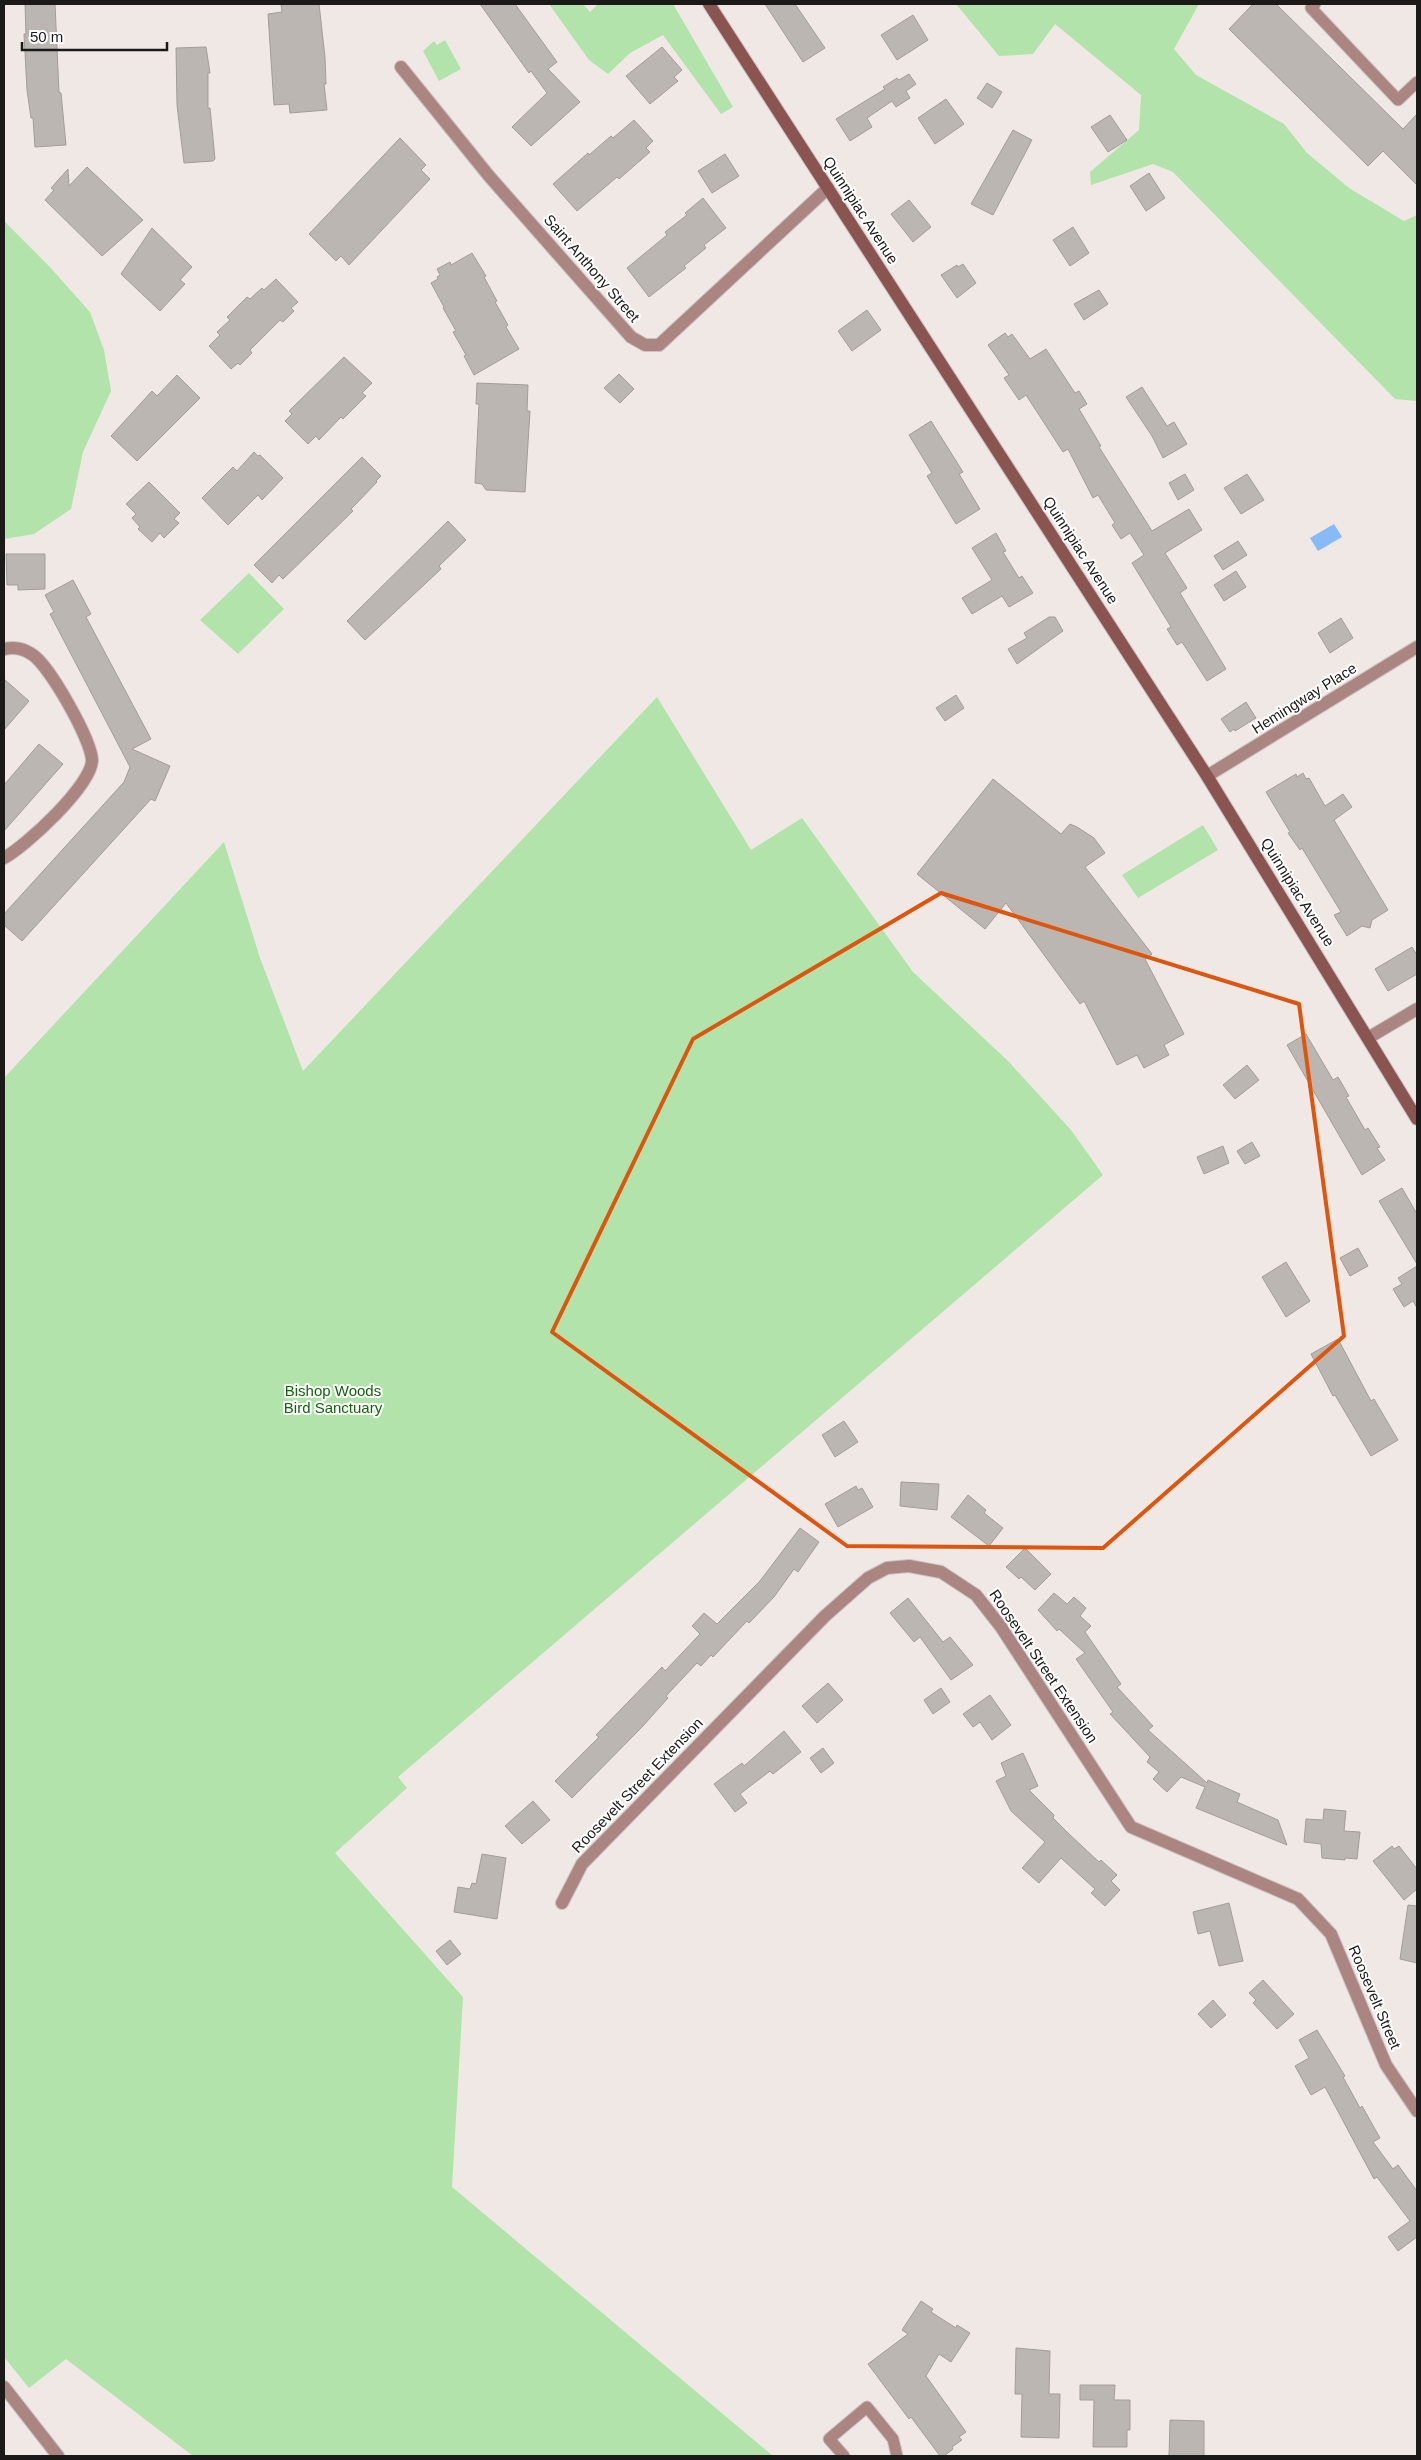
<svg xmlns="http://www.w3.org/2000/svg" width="1421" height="2460" font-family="Arial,sans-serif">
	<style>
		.green { fill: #b2e3ab }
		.water { fill: #87baf9 }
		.building { fill: #bcb6b2; stroke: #a39d99 }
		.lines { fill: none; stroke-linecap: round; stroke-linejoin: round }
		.service-casing { stroke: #cac3c0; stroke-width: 13 }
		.minor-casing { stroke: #cac3c0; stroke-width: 14 }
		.secondary-casing { stroke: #cac3c0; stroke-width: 14 }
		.service { stroke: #ab8582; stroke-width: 11 }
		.minor { stroke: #ab8582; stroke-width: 12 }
		.secondary { stroke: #8a5451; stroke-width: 12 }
		.marked { fill: none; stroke: #de560d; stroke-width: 4; stroke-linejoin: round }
		.labels { text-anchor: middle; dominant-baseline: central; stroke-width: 4; stroke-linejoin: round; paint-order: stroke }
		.street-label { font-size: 15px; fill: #1c1a19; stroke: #fff }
		.park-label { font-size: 15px; fill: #15620d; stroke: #fff }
	</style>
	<rect width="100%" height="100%" fill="#f0e8e5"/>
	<!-- green -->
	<path class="green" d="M 549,4 L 583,4 L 590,12 L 598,4 L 673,4 L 733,107 L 721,114 L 663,35 L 630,53 L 608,74 L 589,60 Z
		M 956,4 L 1199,4 L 1174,49 L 1196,75 L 1284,124 L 1307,153 L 1349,188 L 1404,221 L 1417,215 L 1417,401 L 1395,399 L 1173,172 L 1153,164 L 1091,185 L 1090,172 L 1139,130 L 1141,95 L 1055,24 L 1033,54 L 999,56 Z
		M 445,40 L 461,69 L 439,81 L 423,51 L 434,41 L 437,45 Z
		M 4,221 L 48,265 L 90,312 L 104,350 L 111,391 L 83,452 L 71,509 L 34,534 L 4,539 Z
		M 249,573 L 284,609 L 238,654 L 200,620 Z
		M 657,697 L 751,850 L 802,818 L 913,972 L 1008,1061 L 1071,1130 L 1103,1175 L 398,1777 L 407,1788 L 335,1853 L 463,1997 L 452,2187 L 773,2456 L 193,2456 L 66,2359 L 29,2388 L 4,2357 L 4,1078 L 224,842 L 260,958 L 303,1071 Z
		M 1203,825 L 1218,850 L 1138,898 L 1122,875 Z"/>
	<!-- water -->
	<path class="water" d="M 1334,524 L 1342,537 L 1318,551 L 1310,538 Z"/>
	<!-- building -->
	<path class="building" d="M 25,4 L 55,4 L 59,92 L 61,93 L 66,145 L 35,147 L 33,118 L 31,118 L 27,90 L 24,34 L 26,34 Z
		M 281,4 L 319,4 L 325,57 L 326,84 L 324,84 L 327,110 L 290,113 L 289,104 L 274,105 L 268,14 L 282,12 Z
		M 480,4 L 515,4 L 557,62 L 548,69 L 580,102 L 531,146 L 512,127 L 547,93 L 531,71 L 529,73 Z
		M 765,4 L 795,4 L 825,48 L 803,62 Z
		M 1253,4 L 1276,4 L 1403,129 L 1417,114 L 1417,185 L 1383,151 L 1368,166 L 1229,29 Z
		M 913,15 L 928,40 L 897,60 L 881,35 Z
		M 206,47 L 210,73 L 208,73 L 208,108 L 210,108 L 215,159 L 213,161 L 184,163 L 177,105 L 176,48 Z
		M 662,47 L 682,70 L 674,77 L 678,81 L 650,104 L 626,76 Z
		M 909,74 L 916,84 L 906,91 L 910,98 L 896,107 L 892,101 L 867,118 L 872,127 L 850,141 L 836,119 L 885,89 L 883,87 L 897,78 L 899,80 Z
		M 987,83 L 1002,92 L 992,108 L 977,98 Z
		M 946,99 L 964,124 L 935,144 L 918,118 Z
		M 1110,115 L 1127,140 L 1108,152 L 1091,127 Z
		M 634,120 L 653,141 L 646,148 L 650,152 L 619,179 L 617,177 L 577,211 L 553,184 L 588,153 L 589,155 L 611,136 L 613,138 Z
		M 1013,130 L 1032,140 L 993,215 L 971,204 Z
		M 400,138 L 426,165 L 421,170 L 430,179 L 349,265 L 341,256 L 336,261 L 309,234 Z
		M 725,154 L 739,176 L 712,193 L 698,171 Z
		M 87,167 L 143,220 L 102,256 L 45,200 L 54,190 L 51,188 L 68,169 L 69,186 Z
		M 1149,173 L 1165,198 L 1146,211 L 1130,186 Z
		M 703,198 L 726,228 L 704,245 L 706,248 L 684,266 L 686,268 L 649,297 L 627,268 L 667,235 L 665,232 L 687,215 L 685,213 Z
		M 909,200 L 931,227 L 913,242 L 891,214 Z
		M 1073,227 L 1089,253 L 1070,266 L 1053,240 Z
		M 152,228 L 192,267 L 180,280 L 185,284 L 160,311 L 121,274 Z
		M 472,253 L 486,276 L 484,277 L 497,301 L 495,302 L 508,325 L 506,327 L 519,349 L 474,375 L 464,356 L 466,355 L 453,332 L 456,331 L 443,308 L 444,307 L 431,283 L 438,279 L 437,277 L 440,275 L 437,269 L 450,262 L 451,265 Z
		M 963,264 L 976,283 L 957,298 L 941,275 L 957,265 L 958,267 Z
		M 276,279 L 298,302 L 291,308 L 294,311 L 283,322 L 280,320 L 250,350 L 252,353 L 240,365 L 238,363 L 231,369 L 209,346 L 220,335 L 217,332 L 230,320 L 227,317 L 247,297 L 250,299 L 262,288 L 264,290 Z
		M 1099,290 L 1108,304 L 1084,320 L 1074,304 Z
		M 867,310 L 881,330 L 852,351 L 838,331 Z
		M 1005,333 L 1008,337 L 1012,334 L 1030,359 L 1046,349 L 1075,393 L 1079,391 L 1087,404 L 1079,409 L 1101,446 L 1099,447 L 1152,531 L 1189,509 L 1202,530 L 1165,553 L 1187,588 L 1180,593 L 1226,669 L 1207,681 L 1182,642 L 1177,645 L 1167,629 L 1171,627 L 1132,563 L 1144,555 L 1130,533 L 1121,539 L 1112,525 L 1115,523 L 1098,495 L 1093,498 L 1068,449 L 1063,452 L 1026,395 L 1019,400 L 1004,378 L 1009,375 L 988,345 Z
		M 344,357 L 372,383 L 362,393 L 366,396 L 343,419 L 341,417 L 319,440 L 316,436 L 308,444 L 285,421 L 292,414 L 289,411 Z
		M 619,374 L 634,389 L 620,403 L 604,388 Z
		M 177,375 L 200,398 L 137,461 L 111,436 L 152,391 L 157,396 Z
		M 477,383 L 528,385 L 527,411 L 530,411 L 525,492 L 486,490 L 482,484 L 475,483 L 479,404 L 476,404 Z
		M 1142,387 L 1167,426 L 1174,422 L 1187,444 L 1163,458 L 1152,436 L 1126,397 Z
		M 931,421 L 963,472 L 959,474 L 980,509 L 956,524 L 927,476 L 932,473 L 909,435 Z
		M 254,452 L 258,456 L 260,455 L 283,478 L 262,500 L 258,495 L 228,525 L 202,498 L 233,467 L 237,471 Z
		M 362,457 L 381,476 L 376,481 L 377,482 L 356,504 L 351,509 L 353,511 L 283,579 L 279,575 L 272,583 L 254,565 Z
		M 1185,474 L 1194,490 L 1178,500 L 1169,483 Z
		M 1247,474 L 1264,500 L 1241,514 L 1224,488 Z
		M 149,482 L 180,513 L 174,519 L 179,523 L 164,538 L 160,533 L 152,542 L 138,529 L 140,527 L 132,518 L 136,514 L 126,504 Z
		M 448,521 L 466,540 L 439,566 L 441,569 L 365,640 L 347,621 Z
		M 996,533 L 1006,551 L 1003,552 L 1019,578 L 1022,576 L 1033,593 L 1009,607 L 1002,596 L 972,614 L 962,598 L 992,580 L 972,548 Z
		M 1238,541 L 1247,555 L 1223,570 L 1214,556 Z
		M 6,554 L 45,554 L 45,589 L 18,590 L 18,585 L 7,585 Z
		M 1236,571 L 1246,587 L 1224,601 L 1214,585 Z
		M 73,580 L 91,614 L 86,617 L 151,739 L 132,749 L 170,766 L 155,801 L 151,799 L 22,941 L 4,925 L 4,914 L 124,782 L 130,767 L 50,614 L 54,612 L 45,595 Z
		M 1049,617 L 1055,617 L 1063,631 L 1017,664 L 1008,649 L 1027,638 L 1024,633 Z
		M 1341,618 L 1353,638 L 1330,653 L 1318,633 Z
		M 4,679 L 29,701 L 4,730 Z
		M 956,695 L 964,708 L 945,721 L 936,708 Z
		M 1246,702 L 1256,718 L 1235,731 L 1234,729 L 1230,732 L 1221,719 Z
		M 39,744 L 63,764 L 4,831 L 4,785 Z
		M 1303,773 L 1306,779 L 1309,778 L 1325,806 L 1343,794 L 1352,807 L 1334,820 L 1388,910 L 1372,920 L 1370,928 L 1362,926 L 1347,936 L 1334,915 L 1341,912 L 1302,848 L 1300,850 L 1288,833 L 1290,832 L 1266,792 L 1296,774 L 1297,777 Z
		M 993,779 L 1061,834 L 1070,824 L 1077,827 L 1094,838 L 1105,853 L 1085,867 L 1152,954 L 1145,959 L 1184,1034 L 1164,1045 L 1169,1055 L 1144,1068 L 1137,1055 L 1117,1065 L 1084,1001 L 1080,1004 L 1006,903 L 985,929 L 917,874 Z
		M 1412,947 L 1417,955 L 1417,974 L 1388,991 L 1375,969 Z
		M 1306,1034 L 1333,1080 L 1338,1077 L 1349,1096 L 1346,1097 L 1365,1130 L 1368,1128 L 1380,1147 L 1377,1148 L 1385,1160 L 1362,1175 L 1287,1045 Z
		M 1247,1065 L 1259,1080 L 1235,1099 L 1223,1085 Z
		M 1252,1142 L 1260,1156 L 1245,1164 L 1237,1151 Z
		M 1223,1146 L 1229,1163 L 1204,1174 L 1197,1157 Z
		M 1402,1188 L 1417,1214 L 1417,1264 L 1379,1201 Z
		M 1358,1248 L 1368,1266 L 1350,1276 L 1340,1258 Z
		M 1286,1262 L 1310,1301 L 1286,1317 L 1262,1277 Z
		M 1417,1266 L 1417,1308 L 1413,1301 L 1404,1307 L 1393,1289 L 1402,1284 L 1398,1278 Z
		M 1338,1339 L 1371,1401 L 1374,1399 L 1398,1440 L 1371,1456 L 1335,1395 L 1333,1396 L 1311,1354 Z
		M 844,1421 L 858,1442 L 835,1457 L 822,1435 Z
		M 901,1482 L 939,1484 L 937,1510 L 900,1506 Z
		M 856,1486 L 858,1490 L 862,1488 L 873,1507 L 838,1527 L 825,1504 Z
		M 968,1495 L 986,1510 L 984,1513 L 1003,1528 L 989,1546 L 951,1517 Z
		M 800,1528 L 819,1542 L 798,1572 L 794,1569 L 774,1597 L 749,1623 L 747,1621 L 713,1657 L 711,1655 L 701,1666 L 697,1663 L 666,1696 L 668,1698 L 642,1727 L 572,1798 L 555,1781 L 599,1737 L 596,1735 L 662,1667 L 665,1671 L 700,1634 L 692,1626 L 704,1613 L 717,1624 L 760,1581 Z
		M 1025,1548 L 1051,1574 L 1035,1590 L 1021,1577 L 1019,1579 L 1006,1567 Z
		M 1054,1593 L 1067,1604 L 1074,1597 L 1086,1608 L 1080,1616 L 1091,1626 L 1085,1632 L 1121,1684 L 1117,1687 L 1153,1726 L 1148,1730 L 1207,1783 L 1208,1780 L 1240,1794 L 1237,1802 L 1278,1820 L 1287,1845 L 1196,1808 L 1205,1787 L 1181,1777 L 1167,1792 L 1153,1779 L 1159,1772 L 1147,1762 L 1150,1757 L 1110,1714 L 1113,1712 L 1076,1659 L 1085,1653 L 1059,1629 L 1057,1631 L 1038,1610 Z
		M 908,1598 L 943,1642 L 950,1637 L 973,1665 L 951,1680 L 920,1637 L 914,1642 L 890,1613 Z
		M 828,1683 L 843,1700 L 817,1723 L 802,1706 Z
		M 941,1688 L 950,1702 L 933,1714 L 924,1700 Z
		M 990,1695 L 1011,1725 L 992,1740 L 980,1722 L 973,1727 L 963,1714 Z
		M 784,1731 L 801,1752 L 773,1774 L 770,1771 L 740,1794 L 747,1803 L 735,1812 L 714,1784 L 742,1763 L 744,1766 Z
		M 823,1748 L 834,1763 L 821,1773 L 810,1758 Z
		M 1023,1753 L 1038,1786 L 1029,1790 L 1054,1815 L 1053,1818 L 1068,1833 L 1099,1862 L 1101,1860 L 1117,1875 L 1111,1881 L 1120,1890 L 1105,1906 L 1091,1893 L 1095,1889 L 1061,1858 L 1039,1883 L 1022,1868 L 1045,1842 L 1011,1811 L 996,1781 L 1006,1776 L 1001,1763 Z
		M 533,1801 L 550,1820 L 522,1844 L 505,1826 Z
		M 1324,1809 L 1346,1811 L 1344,1831 L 1360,1832 L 1357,1859 L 1345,1858 L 1345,1860 L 1322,1858 L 1321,1844 L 1304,1842 L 1306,1819 L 1323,1820 Z
		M 1392,1846 L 1394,1849 L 1399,1846 L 1417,1869 L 1417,1889 L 1404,1900 L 1373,1861 Z
		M 482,1854 L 506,1858 L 497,1919 L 454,1912 L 458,1887 L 470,1889 L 472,1883 L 476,1884 Z
		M 1229,1903 L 1243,1961 L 1219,1966 L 1210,1931 L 1198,1934 L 1193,1912 Z
		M 1408,1905 L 1417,1906 L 1417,1963 L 1400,1959 Z
		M 450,1940 L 461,1954 L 447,1965 L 436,1951 Z
		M 1263,1980 L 1294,2014 L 1277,2029 L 1253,2003 L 1256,2000 L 1249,1993 Z
		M 1213,2000 L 1226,2015 L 1211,2028 L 1198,2014 Z
		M 1317,2030 L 1345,2076 L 1343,2077 L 1360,2108 L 1362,2106 L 1380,2138 L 1373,2142 L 1393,2169 L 1398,2165 L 1417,2191 L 1417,2237 L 1398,2251 L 1388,2237 L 1410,2221 L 1377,2177 L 1374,2179 L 1325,2087 L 1311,2095 L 1295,2066 L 1309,2058 L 1299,2040 Z
		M 921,2301 L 933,2309 L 931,2312 L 956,2328 L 957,2325 L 970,2333 L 951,2362 L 939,2354 L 926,2376 L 966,2432 L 959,2437 L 962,2440 L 952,2447 L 953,2449 L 944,2456 L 940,2456 L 911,2417 L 909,2419 L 868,2364 L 908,2334 L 902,2330 Z
		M 1016,2348 L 1050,2351 L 1049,2394 L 1060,2394 L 1059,2438 L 1021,2437 L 1022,2394 L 1015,2394 Z
		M 1080,2385 L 1115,2385 L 1114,2400 L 1130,2400 L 1130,2430 L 1127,2430 L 1127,2447 L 1093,2447 L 1094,2400 L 1080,2400 Z
		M 1170,2420 L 1204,2421 L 1204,2456 L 1169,2456 Z"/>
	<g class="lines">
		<defs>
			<path id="service" d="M 1315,4 L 1311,8 L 1398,100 L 1417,82
				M 844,2456 L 829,2439 L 867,2407 L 893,2439 L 897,2456"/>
			<path id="minor" d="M 401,67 L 489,176 L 631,337 L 645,345 L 659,345 L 828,188
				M 4,649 C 15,647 23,648 33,655 C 50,667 91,739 92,760 C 92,785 26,846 4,858
				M 1207,776 L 1417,647
				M 1368,1038 L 1417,1009
				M 562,1903 L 582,1864 L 825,1616 L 868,1578 L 887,1568 L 909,1566 L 941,1572 L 976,1595 L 1001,1627 L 1131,1827 L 1298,1899 L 1331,1934 L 1386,2065 L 1417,2111
				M 4,2387 L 58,2456"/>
			<path id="secondary" d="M 709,4 L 1207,776 L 1417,1119"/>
		</defs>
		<!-- service casing -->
		<use href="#service" class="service-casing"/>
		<!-- minor casing -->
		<use href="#minor" class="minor-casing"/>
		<!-- secondary casing -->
		<use href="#secondary" class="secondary-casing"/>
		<!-- service -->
		<use href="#service" class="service"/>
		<!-- minor -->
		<use href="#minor" class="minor"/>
		<!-- secondary -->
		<use href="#secondary" class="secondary"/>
	</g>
	<!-- marked area -->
	<path class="marked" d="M 941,893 L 1299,1004 L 1344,1336 L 1103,1548 L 847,1546 L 552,1332 L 693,1039 Z"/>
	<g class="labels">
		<!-- street labels -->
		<g class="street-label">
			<text transform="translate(861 210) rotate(57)">Quinnipiac Avenue</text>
			<text transform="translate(592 268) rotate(49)">Saint Anthony Street</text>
			<text transform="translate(1081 550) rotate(57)">Quinnipiac Avenue</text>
			<text transform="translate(1304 698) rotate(-32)">Hemingway Place</text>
			<text transform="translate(1298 892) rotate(58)">Quinnipiac Avenue</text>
			<text transform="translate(1044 1666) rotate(56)">Roosevelt Street Extension</text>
			<text transform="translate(637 1785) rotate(-46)">Roosevelt Street Extension</text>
			<text transform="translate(1375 1997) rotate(67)">Roosevelt Street</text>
		</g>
		<!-- park labels -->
		<g class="park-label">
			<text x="333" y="1390">Bishop Woods<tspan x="333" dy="17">Bird Sanctuary</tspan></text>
		</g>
	</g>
	<!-- border -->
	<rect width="1421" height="2460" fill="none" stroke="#1c1a19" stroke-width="10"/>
	<!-- scale -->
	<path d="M22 42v8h145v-8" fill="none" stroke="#1c1a19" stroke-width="2.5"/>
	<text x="30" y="42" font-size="15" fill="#1c1a19" stroke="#ffffff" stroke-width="4" paint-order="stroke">50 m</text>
</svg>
